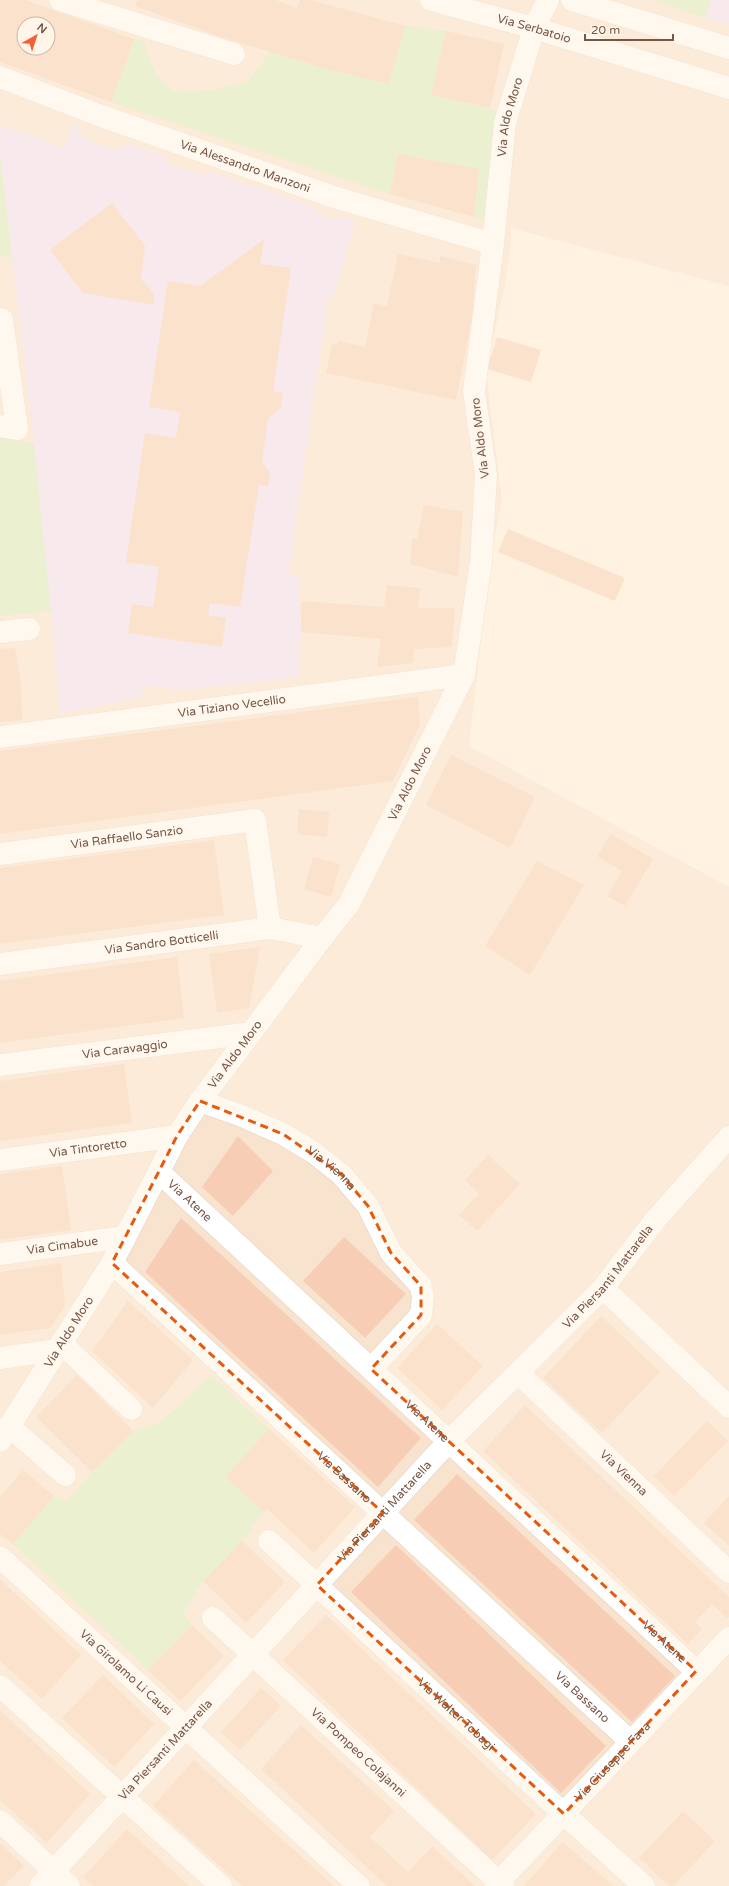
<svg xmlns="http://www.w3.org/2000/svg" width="729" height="1886" font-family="'Varela Round',sans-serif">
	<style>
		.residential { fill: #f7e3ce; fill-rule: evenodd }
		.education { fill: #efddfb }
		.green { fill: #d2edbe }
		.building { fill: #f7ceb5; fill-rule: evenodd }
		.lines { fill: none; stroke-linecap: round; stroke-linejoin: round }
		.minor-casing { stroke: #e6cfbe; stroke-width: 23 }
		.minor { stroke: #fff; stroke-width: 22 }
		.marked { fill: none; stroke: #e8590c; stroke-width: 3; stroke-dasharray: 8 5; stroke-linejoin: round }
		.labels { text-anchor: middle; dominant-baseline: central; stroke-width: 4; stroke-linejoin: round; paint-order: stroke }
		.street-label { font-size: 12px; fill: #785645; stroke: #fff6e9 }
	</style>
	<rect width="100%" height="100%" fill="#fff2e0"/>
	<!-- residential -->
	<path class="residential" d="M 0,0 L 729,0 L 729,286 L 511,228 L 511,245 L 505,284 L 486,372 L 502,500 L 489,566 L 469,746 L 729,887 L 729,1886 L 0,1886 ZM 24,24 L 48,24 L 48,48 L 24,48 Z"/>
	<!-- education -->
	<path class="education" d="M 653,0 L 729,0 L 729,25 L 705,18 Z
		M 73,120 L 85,140 L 118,150 L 128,144 L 164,155 L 170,165 L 204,175 L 211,172 L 313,206 L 318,213 L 335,220 L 343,216 L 355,221 L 334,298 L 328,296 L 288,576 L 299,575 L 301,632 L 299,677 L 174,691 L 170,687 L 148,686 L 141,697 L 61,714 L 30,408 L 0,154 L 0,125 L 65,148 Z"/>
	<!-- green -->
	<path class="green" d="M 653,0 L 711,0 L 705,18 Z
		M 405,26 L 446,31 L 431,95 L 497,111 L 493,131 L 485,222 L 474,217 L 479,169 L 398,154 L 390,194 L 111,102 L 134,39 L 144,41 C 148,57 154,77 168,87 C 183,99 229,86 247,83 L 270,52 L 331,70 L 389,84 Z
		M 0,154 L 12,258 L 0,255 Z
		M 0,438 L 34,443 L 51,611 L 0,616 Z
		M 211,1375 L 269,1429 L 225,1477 L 264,1512 L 242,1541 L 203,1581 L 183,1614 L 192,1625 L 148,1670 L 13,1544 L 54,1496 L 67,1501 L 92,1472 L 133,1431 L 155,1425 L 171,1413 Z"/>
	<!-- building -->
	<path class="building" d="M 0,0 L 25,0 L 134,39 L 111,102 L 0,62 ZM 24,24 L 48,24 L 48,48 L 24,48 Z
		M 137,0 L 276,0 L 297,8 L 300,0 L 311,0 L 405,26 L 389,84 L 331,70 L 224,38 L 135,6 Z
		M 446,31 L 504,44 L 490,108 L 431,95 Z
		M 398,154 L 479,169 L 474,217 L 390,194 Z
		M 112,203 L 145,246 L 141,279 L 154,294 L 154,305 L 83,293 L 50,250 Z
		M 264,239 L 260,264 L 291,268 L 273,391 L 283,393 L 281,407 L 268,419 L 262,461 L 270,473 L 268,486 L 259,485 L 240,607 L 210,603 L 208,615 L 226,618 L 222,647 L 128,633 L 132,604 L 153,607 L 159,567 L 126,562 L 145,433 L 176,438 L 180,412 L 149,407 L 168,281 L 200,286 Z
		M 398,254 L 440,263 L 440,256 L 476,265 L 472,318 L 456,400 L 326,373 L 332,344 L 337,345 L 338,341 L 365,347 L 374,303 L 387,306 Z
		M 497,337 L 541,350 L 531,382 L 487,369 Z
		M 424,505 L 463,512 L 458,577 L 410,564 L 412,539 L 417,539 Z
		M 508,529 L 625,578 L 615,601 L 498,552 Z
		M 387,585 L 420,588 L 418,608 L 455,608 L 452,647 L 414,649 L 413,663 L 377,667 L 381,639 L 301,632 L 301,601 L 384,607 Z
		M 15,648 L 21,684 L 22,720 L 0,722 L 0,649 Z
		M 418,697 L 420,725 L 393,781 L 0,834 L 0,751 Z
		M 451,755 L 535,797 L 510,848 L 426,805 Z
		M 299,809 L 329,812 L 327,837 L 297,834 Z
		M 611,834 L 653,859 L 625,906 L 607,896 L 622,871 L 597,856 Z
		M 214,840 L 224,915 L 0,944 L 0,868 Z
		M 313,857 L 340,864 L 331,897 L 304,889 Z
		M 537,861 L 584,885 L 530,975 L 485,946 Z
		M 260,947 L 249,1008 L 217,1013 L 209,954 Z
		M 177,957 L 184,1018 L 0,1043 L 0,981 Z
		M 124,1064 L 132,1123 L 0,1141 L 0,1081 Z
		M 238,1136 L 273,1171 L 233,1216 L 202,1187 Z
		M 488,1155 L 520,1184 L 477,1231 L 459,1215 L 479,1194 L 465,1180 Z
		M 62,1166 L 71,1230 L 0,1240 L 0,1174 Z
		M 181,1218 L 421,1438 L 378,1487 L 145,1272 Z
		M 344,1237 L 406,1294 L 365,1338 L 303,1281 Z
		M 61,1263 L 65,1306 L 50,1328 L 0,1335 L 0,1272 Z
		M 128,1301 L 193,1360 L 153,1408 L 92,1351 Z
		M 601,1316 L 660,1372 L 602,1433 L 543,1378 Z
		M 437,1324 L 483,1366 L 442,1410 L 397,1368 Z
		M 77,1375 L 133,1431 L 92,1472 L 36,1417 Z
		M 525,1405 L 729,1597 L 729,1616 L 727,1618 L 712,1604 L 695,1622 L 702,1629 L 688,1644 L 483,1451 Z
		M 707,1421 L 728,1441 L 674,1496 L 654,1476 Z
		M 269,1429 L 355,1507 L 314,1553 L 267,1509 L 264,1512 L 225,1477 Z
		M 23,1470 L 54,1496 L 13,1544 L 0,1534 L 0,1497 Z
		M 457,1474 L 675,1676 L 632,1722 L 414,1520 Z
		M 729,1496 L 729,1546 L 704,1523 Z
		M 242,1541 L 285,1582 L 246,1623 L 203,1581 Z
		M 396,1545 L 606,1746 L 561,1793 L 351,1592 Z
		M 0,1579 L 81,1655 L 42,1699 L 0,1661 Z
		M 326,1615 L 536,1814 L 492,1860 L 283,1660 Z
		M 192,1625 L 224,1656 L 180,1701 L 148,1670 Z
		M 103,1675 L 154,1724 L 114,1767 L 62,1718 Z
		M 261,1688 L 281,1706 L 240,1750 L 221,1732 Z
		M 0,1710 L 90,1794 L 47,1843 L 0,1800 Z
		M 301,1725 L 394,1811 L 370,1837 L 408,1872 L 432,1846 L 475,1886 L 387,1886 L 261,1769 Z
		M 194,1760 L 334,1886 L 242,1886 L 153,1806 Z
		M 683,1811 L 715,1841 L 673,1886 L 669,1886 L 639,1858 Z
		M 127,1829 L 189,1886 L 93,1886 L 83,1877 Z
		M 563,1842 L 613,1886 L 524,1886 Z
		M 0,1843 L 24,1866 L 4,1886 L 0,1886 Z"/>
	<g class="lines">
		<defs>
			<g id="minor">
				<path d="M 60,0 L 234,54"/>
				<path id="s1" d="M 431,0 L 534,28 L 729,88"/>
				<path d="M 572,0 L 729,48"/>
				<path id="s2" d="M 0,77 L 104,117 L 334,197 L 493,244"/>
				<path d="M 0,319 L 2,319 L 17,429 L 0,426"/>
				<path d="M 0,632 L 29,629"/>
				<path id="s3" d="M 0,737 L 464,675"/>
				<path id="s4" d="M 0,854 L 255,820 L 270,928"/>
				<path id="s5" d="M 0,964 L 270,928 L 322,938"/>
				<path id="s6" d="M 0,1065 L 251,1033"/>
				<path id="s7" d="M 200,1101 L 242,1116 L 283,1134 L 313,1152 L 342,1175 L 368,1206 L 391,1253 L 421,1286 L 423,1297 L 421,1315 L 371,1369"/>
				<path id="s8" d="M 0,1160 L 177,1136"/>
				<path id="s9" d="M 159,1172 L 696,1671"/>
				<path id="s10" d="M 0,1254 L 125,1237"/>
				<path id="s11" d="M 112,1263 L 630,1741"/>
				<path d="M 603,1288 L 729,1407"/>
				<path d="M 61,1343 L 131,1409"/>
				<path d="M 0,1358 L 57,1350"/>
				<path id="s12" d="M 519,1374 L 729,1572"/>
				<path d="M 9,1426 L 65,1475"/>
				<path id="s13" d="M 0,1441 L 112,1263 L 177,1136 L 200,1101 L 322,938 L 349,904 L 464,675 L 481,562 L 486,475 L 474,391 L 493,244 L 505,123 L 534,28 L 548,0"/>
				<path id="s14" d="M 269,1541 L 564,1814 L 644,1886"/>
				<path id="s15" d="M 0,1557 L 359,1886"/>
				<path id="s16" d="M 213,1618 L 503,1886"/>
				<path d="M 0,1686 L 221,1886"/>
				<path d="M 0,1821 L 69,1886"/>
				<path id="s17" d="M 40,1886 L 449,1441 L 603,1288 L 656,1219 L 729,1137"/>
				<path id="s18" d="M 495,1886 L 729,1638"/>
			</g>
		</defs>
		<!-- minor casing -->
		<use href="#minor" class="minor-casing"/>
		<!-- minor -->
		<use href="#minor" class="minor"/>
	</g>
	<!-- marked area -->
	<path d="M0 0H729V1886H0ZM 200,1101 L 283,1134 L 342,1175 L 368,1206 L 391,1253 L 421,1286 L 421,1315 L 371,1369 L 696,1671 L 564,1814 L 317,1585 L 383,1513 L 112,1263 L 177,1136 Z" fill="#fff2e0" fill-opacity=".55" fill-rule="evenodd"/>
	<path class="marked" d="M 200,1101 L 283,1134 L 342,1175 L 368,1206 L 391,1253 L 421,1286 L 421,1315 L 371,1369 L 696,1671 L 564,1814 L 317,1585 L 383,1513 L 112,1263 L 177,1136 Z"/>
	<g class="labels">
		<!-- street labels -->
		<g class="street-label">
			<text stroke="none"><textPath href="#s1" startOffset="107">Via Serbatoio</textPath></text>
			<text stroke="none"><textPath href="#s13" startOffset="1461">Via Aldo Moro</textPath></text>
			<text stroke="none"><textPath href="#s2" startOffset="261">Via Alessandro Manzoni</textPath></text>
			<text transform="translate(480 438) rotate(-97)">Via Aldo Moro</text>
			<text stroke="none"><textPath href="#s3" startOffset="234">Via Tiziano Vecellio</textPath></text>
			<text stroke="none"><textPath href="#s13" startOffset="777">Via Aldo Moro</textPath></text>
			<text stroke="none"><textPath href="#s4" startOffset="128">Via Raffaello Sanzio</textPath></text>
			<text stroke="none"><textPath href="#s5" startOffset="163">Via Sandro Botticelli</textPath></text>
			<text stroke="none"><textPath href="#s6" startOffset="126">Via Caravaggio</textPath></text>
			<text stroke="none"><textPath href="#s13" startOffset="453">Via Aldo Moro</textPath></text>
			<text stroke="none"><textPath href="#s8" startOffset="89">Via Tintoretto</textPath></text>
			<text stroke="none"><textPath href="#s7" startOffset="149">Via Vienna</textPath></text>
			<text stroke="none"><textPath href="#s9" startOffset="42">Via Atene</textPath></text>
			<text stroke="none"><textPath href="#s10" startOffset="63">Via Cimabue</textPath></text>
			<text stroke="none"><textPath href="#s17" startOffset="833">Via Piersanti Mattarella</textPath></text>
			<text stroke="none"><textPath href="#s13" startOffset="129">Via Aldo Moro</textPath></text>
			<text stroke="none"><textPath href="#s9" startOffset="366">Via Atene</textPath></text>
			<text stroke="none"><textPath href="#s12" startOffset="144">Via Vienna</textPath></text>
			<text stroke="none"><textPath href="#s11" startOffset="316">Via Bassano</textPath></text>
			<text stroke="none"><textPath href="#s17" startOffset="509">Via Piersanti Mattarella</textPath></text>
			<text stroke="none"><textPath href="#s9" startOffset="690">Via Atene</textPath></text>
			<text stroke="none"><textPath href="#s15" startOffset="171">Via Girolamo Li Causi</textPath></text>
			<text stroke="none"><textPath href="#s11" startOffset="640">Via Bassano</textPath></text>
			<text stroke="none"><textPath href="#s14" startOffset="255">Via Walter Tobagi</textPath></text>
			<text stroke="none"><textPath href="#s17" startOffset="185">Via Piersanti Mattarella</textPath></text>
			<text stroke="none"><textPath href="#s16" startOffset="198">Via Pompeo Colajanni</textPath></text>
			<text stroke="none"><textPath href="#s18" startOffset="171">Via Giuseppe Fava</textPath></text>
		</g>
	</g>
	<!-- north arrow -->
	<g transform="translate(36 36) rotate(39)"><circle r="19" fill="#fff6e9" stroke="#c9b6a7"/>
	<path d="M0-3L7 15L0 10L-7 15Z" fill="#f65e38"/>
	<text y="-6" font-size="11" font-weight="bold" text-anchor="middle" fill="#785645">N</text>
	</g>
	<!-- scale -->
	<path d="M585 34v6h88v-6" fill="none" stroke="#785645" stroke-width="2"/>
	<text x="591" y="34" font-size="12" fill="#785645" stroke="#fff6e9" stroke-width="3" paint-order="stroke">20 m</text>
</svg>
